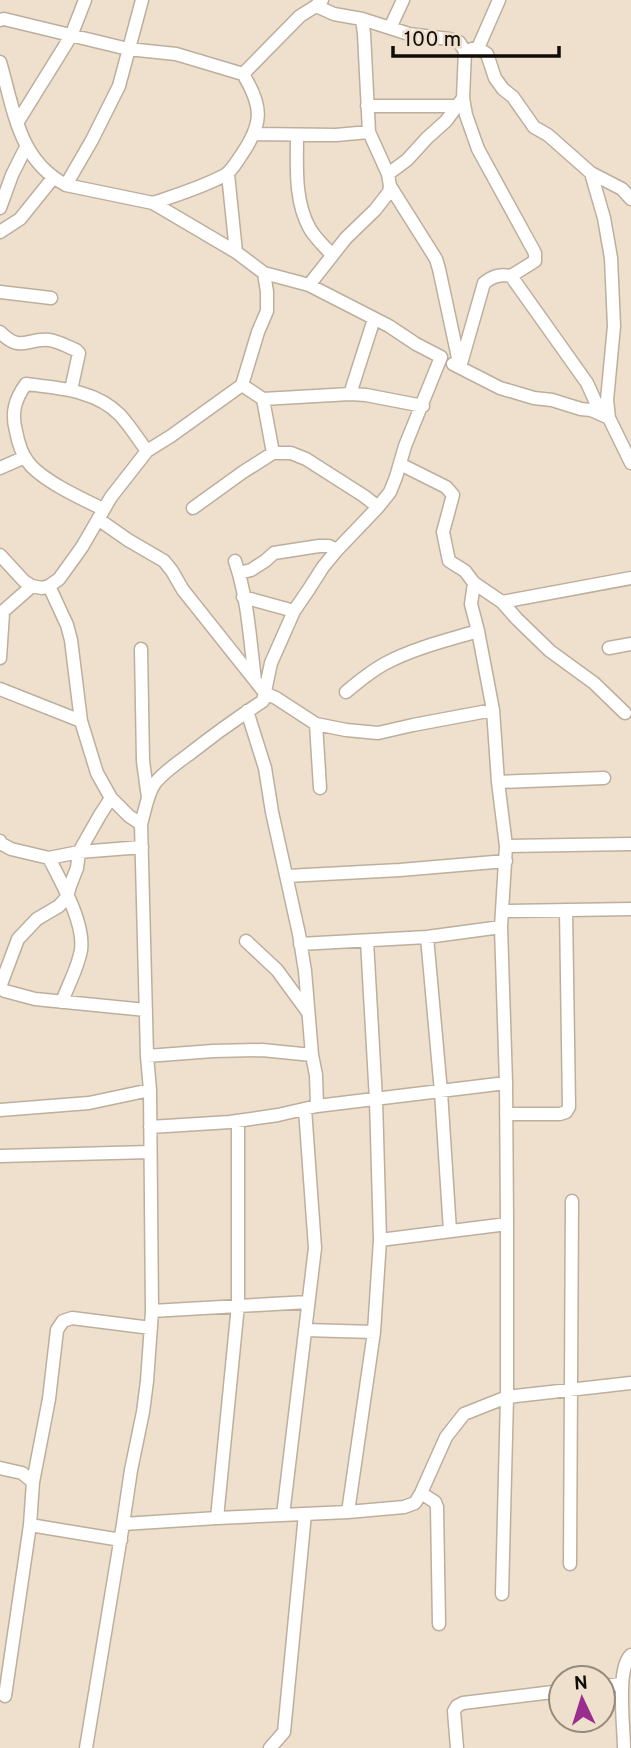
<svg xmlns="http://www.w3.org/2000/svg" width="631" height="1748" font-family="Overpass,sans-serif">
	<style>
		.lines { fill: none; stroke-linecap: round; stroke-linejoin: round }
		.minor-casing { stroke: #bdaf9d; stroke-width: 15 }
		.minor { stroke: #fff; stroke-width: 12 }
	</style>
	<rect width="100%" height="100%" fill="#eee0cc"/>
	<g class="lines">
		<defs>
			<path id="minor" d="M 316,6 L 334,14 L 362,19 L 409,34 L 449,39 L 459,42 L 465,51 L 463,98 L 446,121 L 427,138 L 407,160 L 388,174
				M 0,20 L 4,19 L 128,49 L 176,54 L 243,74 C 263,107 263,123 242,154 C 237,161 232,171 225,175 C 203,187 177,195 153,203
				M 390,28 L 403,0
				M 478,48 L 487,54 L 495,78 L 503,89 L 513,97 L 534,127 L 548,135 L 591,173 L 622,189 L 631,199
				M 472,49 L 478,48 L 499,0
				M 0,62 C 14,109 18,160 66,185 L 153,203 L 236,252 L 264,273 L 309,285 L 389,326 L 416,344 L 441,357 L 405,446 L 396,477 L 390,492 L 378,507 L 337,550 L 323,567 L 309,589 L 294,611 L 271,663 L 263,701 C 237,718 212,736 188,755 C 177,763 164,772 155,783 C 147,794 145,811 141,824 L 147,1056 L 150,1090 L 152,1311 L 147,1381 L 143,1412 L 131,1470 L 123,1524 L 86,1748
				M 243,74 L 300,16 L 316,6 L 322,0
				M 463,98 L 466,115 L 478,149 L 535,253 L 535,261 L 511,276 L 587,383 L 601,414
				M 367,106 L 457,106
				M 17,123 L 71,36 L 85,0
				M 255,134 L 336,135 L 369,132
				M 297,135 C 297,166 294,201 310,229 C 316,239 325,247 332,255
				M 591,173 L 604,218 L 611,258 L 614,326 L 607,400 L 609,418
				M 228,174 L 236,252
				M 66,185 L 92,140 L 119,86 L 142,0
				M 390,186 L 436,259 L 439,269 L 460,367 L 484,283 C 493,276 500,274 511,276
				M 0,208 L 12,175 L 26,147
				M 0,232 L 20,219 L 53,178
				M 309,285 L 346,238 L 375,210 L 389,192 L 390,186 L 388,174 L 369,132 L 364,34 L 362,19
				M 0,292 L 51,298
				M 0,332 C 21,353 26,338 49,340 C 58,341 68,347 76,350 L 79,353 L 71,390
				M 453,364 L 500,388 L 534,398 L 552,400 L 581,409 L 591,410 L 609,418 L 631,463
				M 242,385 L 263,399 L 273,453
				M 350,394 L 374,319
				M 263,399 L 350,394 L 366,395 L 423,406
				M 400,464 L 446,487 L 453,495 L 443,532 L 449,561 L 465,571 L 474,583 L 502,602 L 517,619 L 550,651 L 594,683 L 625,713
				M 0,468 L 25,457
				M 193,508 L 243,472 L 273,453 L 291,453 L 306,459 L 364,496 L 378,507
				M 103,509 C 82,499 41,480 28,462 C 21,453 18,442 16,431 C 11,413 15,399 26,384 C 58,388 96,390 120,415 C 130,426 138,439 147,451
				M 98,519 L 128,540 L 164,561 L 172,571 L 183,590 L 265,693 L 276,698 L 316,724 L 346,730 L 378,733 L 413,725 L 493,710
				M 0,555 L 24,581 L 32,586
				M 235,561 C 248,599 250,641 255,680
				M 239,573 L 251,570 L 265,561 L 274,553 L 319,546 L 329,546 L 337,550
				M 474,583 L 471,604 L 478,631 L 493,710 L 498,782 L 506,846 L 501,927 L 506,1083 L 507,1224 L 507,1397 L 502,1594
				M 49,586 L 67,625 L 71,640 L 81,721 L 97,773 L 111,798 L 129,816 L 141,824
				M 243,597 L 294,611
				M 502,602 L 631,578
				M 0,614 L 32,586 L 42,588 L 49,586 L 59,579 L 82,547 L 111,497 L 147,451 L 171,436 L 242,385 L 258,332 L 267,311 L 267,292 L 264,273
				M 609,648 L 631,644
				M 141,649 L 143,761 L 148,798
				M 0,658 L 3,613
				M 0,689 L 81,721
				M 346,692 C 359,681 371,671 386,663 C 414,648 448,640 478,631
				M 247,711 L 265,768 L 272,812 L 299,934 L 305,971 L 312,1055 L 316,1075 L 317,1106
				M 316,724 L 320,788
				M 498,782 L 604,778
				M 0,841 L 2,844 L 11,849 L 49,858 L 79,852 L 142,847
				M 506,846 L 631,844
				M 49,858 C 61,882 85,923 81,950 C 78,968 68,985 62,1002
				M 287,876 L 400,870 L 506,861
				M 502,911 L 631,909
				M 427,937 L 441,1092 L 450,1231
				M 246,941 L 277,970 L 307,1011
				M 367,941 L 376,1100 L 380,1240 L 507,1224
				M 300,944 L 427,937 L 501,927
				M 0,987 L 18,939 L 37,919 L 59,906 L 67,897 L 70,886 L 77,868 L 79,852 L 100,815 L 111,798
				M 0,988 L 5,991 L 35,999 L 146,1010
				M 147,1056 L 213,1051 L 262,1050 L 312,1055
				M 0,1110 L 89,1103 L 150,1090
				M 506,1114 L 560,1114 L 566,1112 L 569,1107 L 566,910
				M 150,1127 L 230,1122 L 278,1115 L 317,1106 L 506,1083
				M 0,1156 L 150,1152
				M 152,1311 L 308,1302
				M 305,1330 L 374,1332
				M 0,1468 L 22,1473 L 33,1482
				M 421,1493 L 435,1502 L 437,1507 L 439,1624
				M 348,1512 L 374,1332 L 380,1240
				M 283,1515 L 315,1248 L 305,1109
				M 217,1518 L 238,1305 L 238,1121
				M 123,1524 L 217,1518 L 348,1512 L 404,1507 L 415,1503 L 421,1493 L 446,1437 L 464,1414 L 507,1397 L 631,1383
				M 30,1525 L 121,1540
				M 570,1564 L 572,1201
				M 603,1686 L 621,1684
				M 5,1696 L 30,1525 L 33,1482 L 49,1399 L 57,1330 L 63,1321 L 72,1318 L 151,1328
				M 270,1748 L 284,1732 L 305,1514
				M 457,1748 L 454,1711 L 457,1706 L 463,1703 L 561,1691
				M 624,1748 C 624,1727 616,1668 631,1655"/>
		</defs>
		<!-- minor casing -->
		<use href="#minor" class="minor-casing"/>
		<!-- minor -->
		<use href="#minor" class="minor"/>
	</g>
	<!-- north arrow -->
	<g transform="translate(582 1699) rotate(356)"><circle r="33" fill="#eee0cc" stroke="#958b7c" stroke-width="2"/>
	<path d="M0-5L12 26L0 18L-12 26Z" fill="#9a2e8f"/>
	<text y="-10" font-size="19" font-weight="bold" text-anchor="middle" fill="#0f0b05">N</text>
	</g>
	<!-- scale -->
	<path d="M393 46v10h166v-10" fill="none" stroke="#0f0b05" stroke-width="3.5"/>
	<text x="404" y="46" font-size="21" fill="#0f0b05" stroke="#eee0cc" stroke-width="5" paint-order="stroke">100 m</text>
</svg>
